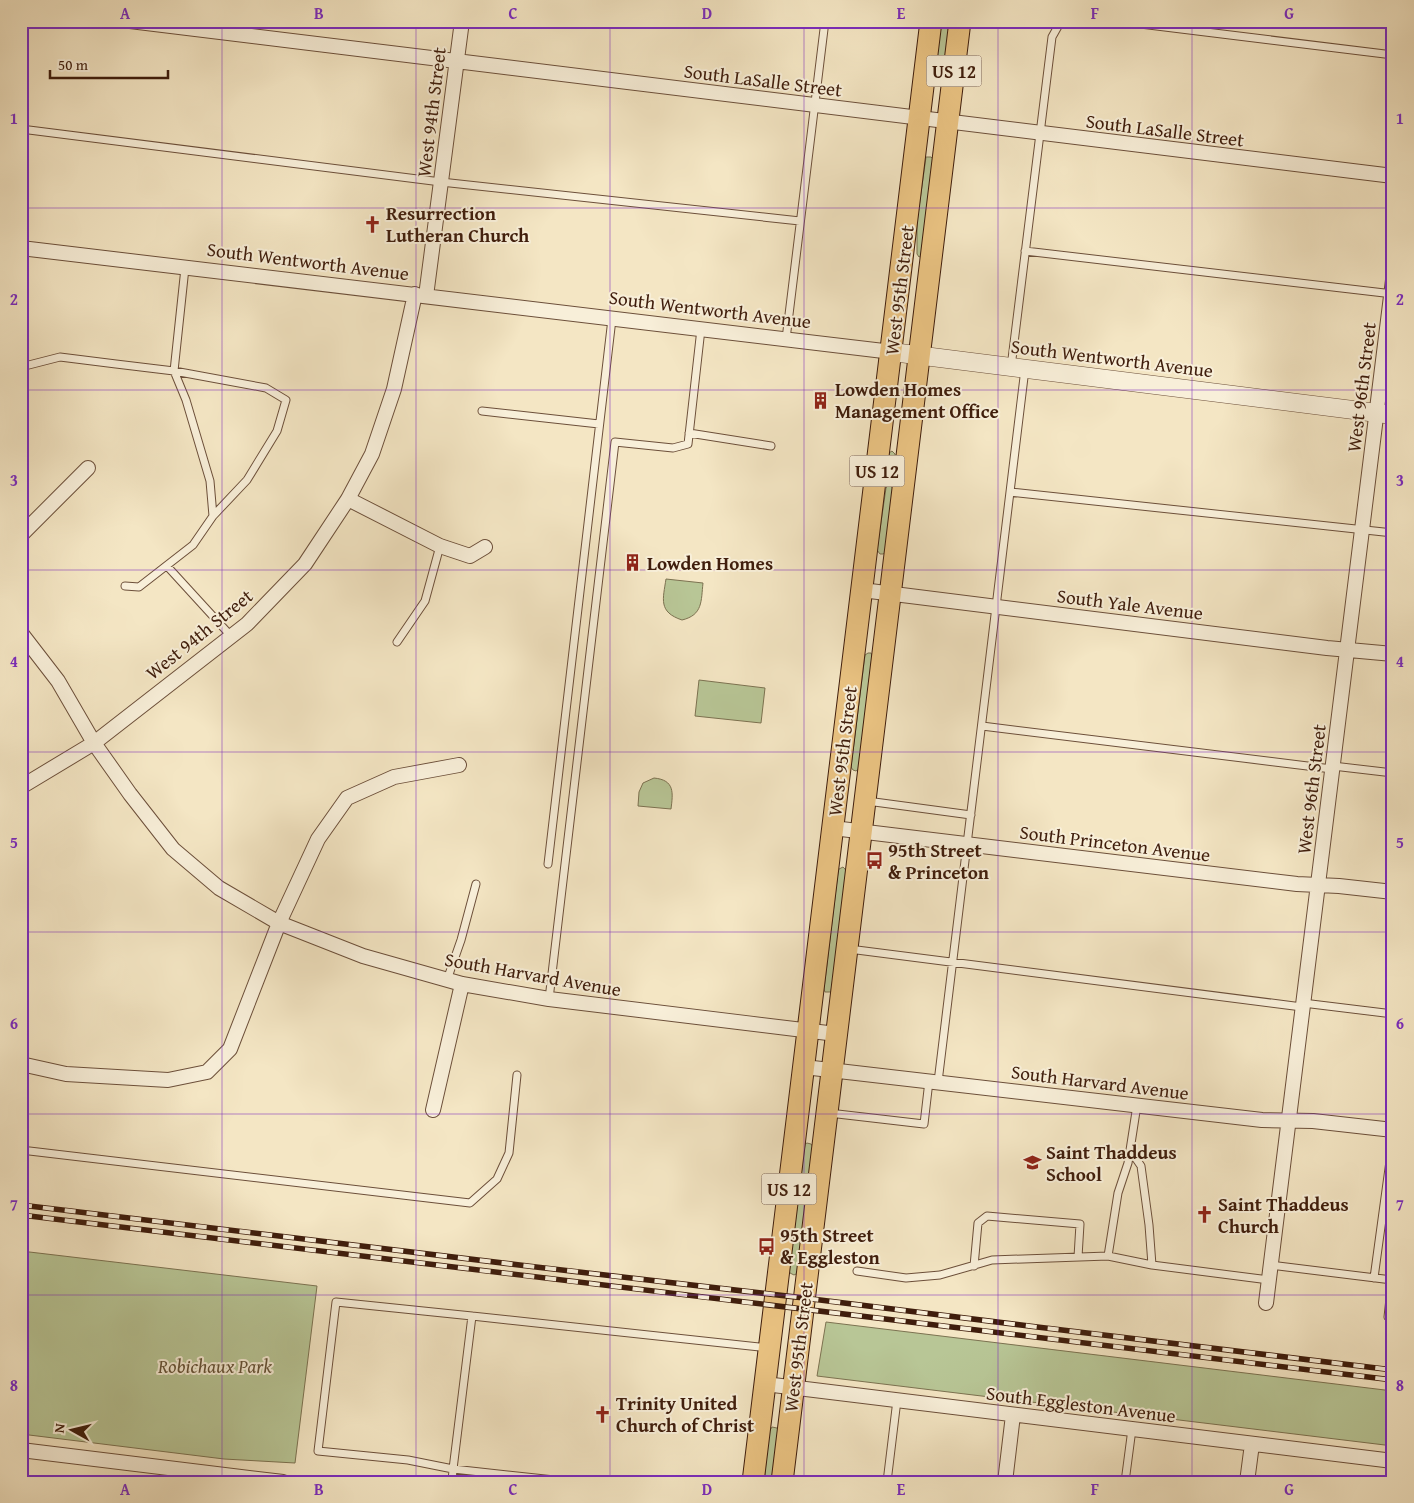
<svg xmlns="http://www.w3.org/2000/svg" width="1414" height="1503" font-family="'Gentium Book Plus',serif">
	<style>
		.green { fill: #b8c696; stroke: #7c7251 }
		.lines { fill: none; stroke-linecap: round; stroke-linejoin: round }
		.service-casing { stroke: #6c4f3a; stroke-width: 9 }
		.minor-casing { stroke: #6c4f3a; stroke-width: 16 }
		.tertiary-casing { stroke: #6c4f3a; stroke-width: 19 }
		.primary-casing { stroke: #3f1d0c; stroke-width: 23 }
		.service { stroke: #f8efd9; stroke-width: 7 }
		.minor { stroke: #f8efd9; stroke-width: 14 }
		.tertiary { stroke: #f8efd9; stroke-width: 18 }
		.primary { stroke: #eac382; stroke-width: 21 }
		.rail-casing { stroke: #3f1d0c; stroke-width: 5.5 }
		.rail { stroke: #f8efd9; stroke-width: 4; stroke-dasharray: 11; stroke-linecap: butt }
		.grid { fill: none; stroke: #7b2cbf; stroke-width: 1; stroke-opacity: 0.55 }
		.labels { text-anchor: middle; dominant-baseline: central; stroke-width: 4; stroke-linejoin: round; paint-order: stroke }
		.shield { fill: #f8efd9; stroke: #765c4a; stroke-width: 1 }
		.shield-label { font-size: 18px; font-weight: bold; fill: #3f1d0c }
		.street-label { font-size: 19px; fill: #3f1d0c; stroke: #f8efd9 }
		.poi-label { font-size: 19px; font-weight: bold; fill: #3f1d0c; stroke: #f8efd9; text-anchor: start }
		.park-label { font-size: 19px; font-style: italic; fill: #635035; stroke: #f8efd9 }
		.neatline { fill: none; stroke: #7b2cbf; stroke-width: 2 }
		.grid-label { font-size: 16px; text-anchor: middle; font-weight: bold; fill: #7b2cbf }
	</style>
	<rect width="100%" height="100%" fill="#f4e6c4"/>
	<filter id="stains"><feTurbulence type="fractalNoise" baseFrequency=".004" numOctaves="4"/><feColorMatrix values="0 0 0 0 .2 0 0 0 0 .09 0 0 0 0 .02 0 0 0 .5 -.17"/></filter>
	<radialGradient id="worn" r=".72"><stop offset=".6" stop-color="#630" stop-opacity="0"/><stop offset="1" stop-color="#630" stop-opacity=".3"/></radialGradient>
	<!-- green -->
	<path class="green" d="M 941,21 L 951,21 L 943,78 L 939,80 L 935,76 Z
		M 926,157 L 931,157 L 933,159 L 921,256 L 919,257 L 917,254 L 917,222 Z
		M 892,451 L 895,454 L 894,486 L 891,486 L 893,489 L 885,553 L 883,554 L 880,554 L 877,550 L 886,488 L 888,486 L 885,485 L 889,453 Z
		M 666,579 L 703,583 C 701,601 703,615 682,620 C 658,612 663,599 666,579 Z
		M 868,653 L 871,653 L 872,656 L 859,769 L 856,771 L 853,770 L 851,767 L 865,655 Z
		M 699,680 L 765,688 L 761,723 L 695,716 Z
		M 654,778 C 675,780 673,793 671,809 L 638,806 L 639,792 L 643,783 Z
		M 843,867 L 845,869 L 847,873 L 831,992 L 825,992 L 824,989 L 838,872 L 839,869 Z
		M 807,1143 L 811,1144 L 813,1147 L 798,1273 L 794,1275 L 790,1273 L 789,1271 L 805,1144 Z
		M 21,1251 L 317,1286 L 295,1463 L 224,1459 L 21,1434 Z
		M 826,1322 L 1393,1391 L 1393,1446 L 817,1376 Z
		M 772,1427 L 777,1428 L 779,1432 L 773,1482 L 764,1482 L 769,1432 Z"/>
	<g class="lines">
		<defs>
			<path id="service" d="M 1116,21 L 1393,55
				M 21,129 L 441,182 L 800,221
				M 1025,251 L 1393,294
				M 786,339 L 825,21
				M 21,367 L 60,357 L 116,364 L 174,371 L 266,388 L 286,400 L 277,431 L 247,480 L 213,516
				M 1011,367 L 1052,37 L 1061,21
				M 482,411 L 599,424
				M 689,433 L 771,446
				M 1010,492 L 1393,533
				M 167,566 L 231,636
				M 125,586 L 139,587 L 193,545 L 213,516 L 210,481 L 186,400 L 174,371 L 185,268
				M 397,642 L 425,601 L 440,546
				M 982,726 L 1332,769
				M 1333,766 L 1393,773
				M 867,801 L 971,815
				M 548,864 L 612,319
				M 849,949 L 1302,1007
				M 447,980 L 461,940 L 476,884
				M 549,999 L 615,442 L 673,448 L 688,444 L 701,329
				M 1303,1003 L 1393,1014
				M 938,1082 L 1025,369
				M 1137,1105 L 1128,1163 L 1118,1193 L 1108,1256 L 1152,1265 L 1269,1280
				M 829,1113 L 924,1124 L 929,1081
				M 21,1150 L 470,1203 L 497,1179 L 509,1153 L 517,1075
				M 1130,1150 L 1141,1166 L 1149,1225 L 1152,1265
				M 1270,1265 L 1392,1280 L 1388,1317 L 1393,1317
				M 974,1266 L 978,1223 L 987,1216 L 1080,1224 L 1078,1257
				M 857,1271 L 906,1278 L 940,1275 L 992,1260 L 1108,1256
				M 1374,1278 L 1393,1139
				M 472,1316 L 768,1348
				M 452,1482 L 453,1469 L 472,1316 L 336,1302 L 318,1451 L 408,1460 L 453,1469 L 573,1482
				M 887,1482 L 897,1400
				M 1125,1482 L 1132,1429"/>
			<path id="minor" d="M 130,21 L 1393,176
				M 21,248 L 892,352
				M 426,296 L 462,21
				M 348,499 L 440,546 L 470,556 L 485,547
				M 21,535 L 88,468
				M 862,590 L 1327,648 L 1393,654
				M 21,633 L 58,681 L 94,743 L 130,794 L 173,849 L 219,888 L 279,923 L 363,956 L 462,984 L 549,999 L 836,1034
				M 21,787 L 94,743 L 247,624 L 305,564 L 348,499 L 372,454 L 394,389 L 415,294
				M 833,828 L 1297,884 L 1339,886 L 1393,892
				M 21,1064 L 66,1074 L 168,1080 L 207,1072 L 230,1049 L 279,923 L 318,839 L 347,798 L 394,777 L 459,765
				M 804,1067 L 1262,1120 L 1313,1121 L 1393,1130
				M 433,1110 L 462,984
				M 1266,1303 L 1393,280
				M 765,1384 L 1393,1461
				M 21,1450 L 283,1482
				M 1005,1482 L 1013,1415
				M 1247,1482 L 1252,1444"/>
			<path id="tertiary" d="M 892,352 L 1393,415"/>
			<path id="primary" d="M 753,1482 L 931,21
				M 782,1482 L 960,21"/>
		</defs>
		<!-- service casing -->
		<use href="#service" class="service-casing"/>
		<!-- minor casing -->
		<use href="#minor" class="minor-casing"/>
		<!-- tertiary casing -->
		<use href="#tertiary" class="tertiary-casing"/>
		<!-- primary casing -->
		<use href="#primary" class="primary-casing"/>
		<!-- service -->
		<use href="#service" class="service"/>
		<!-- minor -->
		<use href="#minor" class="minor"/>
		<!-- tertiary -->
		<use href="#tertiary" class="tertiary"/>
		<!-- primary -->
		<use href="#primary" class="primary"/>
		<defs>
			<path id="rail" d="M 21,1205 L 536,1267 L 804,1298 L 1029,1326 L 1393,1370
				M 21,1215 L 1393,1380"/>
		</defs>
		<!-- rail casing -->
		<use href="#rail" class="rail-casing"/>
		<!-- rail -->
		<use href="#rail" class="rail"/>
	</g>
	<!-- grid -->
	<path class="grid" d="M 222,21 L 222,1482M 416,21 L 416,1482M 610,21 L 610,1482M 804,21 L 804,1482M 998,21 L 998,1482M 1192,21 L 1192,1482M 21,208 L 1393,208M 21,390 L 1393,390M 21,570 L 1393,570M 21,752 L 1393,752M 21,932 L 1393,932M 21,1114 L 1393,1114M 21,1295 L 1393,1295"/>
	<!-- icons -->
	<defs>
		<symbol id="church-bare" viewBox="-9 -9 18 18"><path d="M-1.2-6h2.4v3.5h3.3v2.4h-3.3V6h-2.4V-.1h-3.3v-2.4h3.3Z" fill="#8f2418" stroke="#f8efd9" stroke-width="2.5" paint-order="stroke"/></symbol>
		<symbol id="building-bare" viewBox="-9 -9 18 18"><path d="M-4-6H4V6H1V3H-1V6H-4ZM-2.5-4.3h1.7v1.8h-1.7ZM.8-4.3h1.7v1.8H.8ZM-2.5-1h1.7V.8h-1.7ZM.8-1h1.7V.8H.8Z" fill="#8f2418" stroke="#f8efd9" stroke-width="2.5" paint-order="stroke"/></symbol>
		<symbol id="bus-bare" viewBox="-9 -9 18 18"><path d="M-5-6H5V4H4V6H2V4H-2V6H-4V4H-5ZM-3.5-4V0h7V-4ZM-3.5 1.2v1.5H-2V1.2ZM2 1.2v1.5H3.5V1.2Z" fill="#8f2418" stroke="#f8efd9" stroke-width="2.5" paint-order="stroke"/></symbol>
		<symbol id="school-bare" viewBox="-9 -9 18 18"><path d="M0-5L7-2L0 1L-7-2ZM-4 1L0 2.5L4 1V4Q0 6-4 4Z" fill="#8f2418" stroke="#f8efd9" stroke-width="2.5" paint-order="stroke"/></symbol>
	</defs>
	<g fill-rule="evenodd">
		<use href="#church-bare" x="360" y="212" width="25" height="25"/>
		<use href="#building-bare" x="808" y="388" width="25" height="25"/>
		<use href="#building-bare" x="620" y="550" width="25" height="25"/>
		<use href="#bus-bare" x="862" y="848" width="25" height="25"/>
		<use href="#school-bare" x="1020" y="1150" width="25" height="25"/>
		<use href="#church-bare" x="1192" y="1202" width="25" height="25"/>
		<use href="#bus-bare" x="754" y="1234" width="25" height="25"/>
		<use href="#church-bare" x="590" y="1402" width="25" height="25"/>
	</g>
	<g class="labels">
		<!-- shield labels -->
		<g class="shield">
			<rect x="926.5" y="55.5" width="55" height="31" rx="4"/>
			<rect x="849.5" y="455.5" width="55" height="31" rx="4"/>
			<rect x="761.5" y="1173.5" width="55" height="31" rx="4"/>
		</g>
		<g class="shield-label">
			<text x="954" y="71">US 12</text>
			<text x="877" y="471">US 12</text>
			<text x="789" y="1189">US 12</text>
		</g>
		<!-- street labels -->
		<g class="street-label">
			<text transform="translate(763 80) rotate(7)">South LaSalle Street</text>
			<text transform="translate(431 112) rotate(-83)">West 94th Street</text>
			<text transform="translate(1165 130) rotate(7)">South LaSalle Street</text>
			<text transform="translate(308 261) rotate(7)">South Wentworth Avenue</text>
			<text transform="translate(899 290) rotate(-83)">West 95th Street</text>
			<text transform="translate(710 309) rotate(7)">South Wentworth Avenue</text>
			<text transform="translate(1112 358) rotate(7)">South Wentworth Avenue</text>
			<text transform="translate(1361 387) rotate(-83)">West 96th Street</text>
			<text transform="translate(1130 604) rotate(7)">South Yale Avenue</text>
			<text transform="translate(199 634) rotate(-39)">West 94th Street</text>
			<text transform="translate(842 751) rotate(-83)">West 95th Street</text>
			<text transform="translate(1311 789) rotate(-83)">West 96th Street</text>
			<text transform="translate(1115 843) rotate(7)">South Princeton Avenue</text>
			<text transform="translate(533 974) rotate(10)">South Harvard Avenue</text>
			<text transform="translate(1100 1082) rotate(7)">South Harvard Avenue</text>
			<text transform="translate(798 1347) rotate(-83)">West 95th Street</text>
			<text transform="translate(1081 1404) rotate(7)">South Eggleston Avenue</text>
		</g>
		<!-- poi labels -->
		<g class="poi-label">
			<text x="386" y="213">Resurrection<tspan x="386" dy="22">Lutheran Church</tspan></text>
			<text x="835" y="389">Lowden Homes<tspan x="835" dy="22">Management Office</tspan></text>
			<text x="647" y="563">Lowden Homes</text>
			<text x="888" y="850">95th Street<tspan x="888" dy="22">&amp; Princeton</tspan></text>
			<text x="1046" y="1152">Saint Thaddeus<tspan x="1046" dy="22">School</tspan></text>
			<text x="1218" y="1204">Saint Thaddeus<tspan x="1218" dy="22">Church</tspan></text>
			<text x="780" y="1235">95th Street<tspan x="780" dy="22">&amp; Eggleston</tspan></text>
			<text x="616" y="1403">Trinity United<tspan x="616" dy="22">Church of Christ</tspan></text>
		</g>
		<!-- park labels -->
		<g class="park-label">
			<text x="215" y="1366">Robichaux Park</text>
		</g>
	</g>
	<!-- margin -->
	<rect width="1414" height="1503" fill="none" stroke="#f4e6c4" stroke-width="55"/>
	<!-- north arrow -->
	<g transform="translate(72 1430) rotate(278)" stroke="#f8efd9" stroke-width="4" paint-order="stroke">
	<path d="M0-4L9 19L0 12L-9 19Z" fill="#3f1d0c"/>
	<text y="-8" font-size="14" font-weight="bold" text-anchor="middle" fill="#3f1d0c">N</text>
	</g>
	<!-- scale -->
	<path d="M50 70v8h118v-8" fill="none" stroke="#3f1d0c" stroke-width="2.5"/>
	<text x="58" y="70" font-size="15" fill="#3f1d0c" stroke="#f8efd9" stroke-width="4" paint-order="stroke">50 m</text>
	<rect x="28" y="28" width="1358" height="1448" class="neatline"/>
	<g class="grid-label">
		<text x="125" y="19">A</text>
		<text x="319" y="19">B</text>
		<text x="513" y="19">C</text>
		<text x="707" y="19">D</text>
		<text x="901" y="19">E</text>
		<text x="1095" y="19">F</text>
		<text x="1289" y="19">G</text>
		<text x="14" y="124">1</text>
		<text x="1400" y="124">1</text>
		<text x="14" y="305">2</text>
		<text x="1400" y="305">2</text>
		<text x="14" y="486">3</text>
		<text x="1400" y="486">3</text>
		<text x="14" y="667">4</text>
		<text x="1400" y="667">4</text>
		<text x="14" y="848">5</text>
		<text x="1400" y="848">5</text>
		<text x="14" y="1029">6</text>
		<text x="1400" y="1029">6</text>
		<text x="14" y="1210">7</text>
		<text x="1400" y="1210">7</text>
		<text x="14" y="1391">8</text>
		<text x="1400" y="1391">8</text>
		<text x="125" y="1495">A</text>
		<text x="319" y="1495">B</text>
		<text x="513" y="1495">C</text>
		<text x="707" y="1495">D</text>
		<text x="901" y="1495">E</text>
		<text x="1095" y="1495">F</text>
		<text x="1289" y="1495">G</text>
	</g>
	<rect width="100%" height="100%" filter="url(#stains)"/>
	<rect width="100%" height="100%" fill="url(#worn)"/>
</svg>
